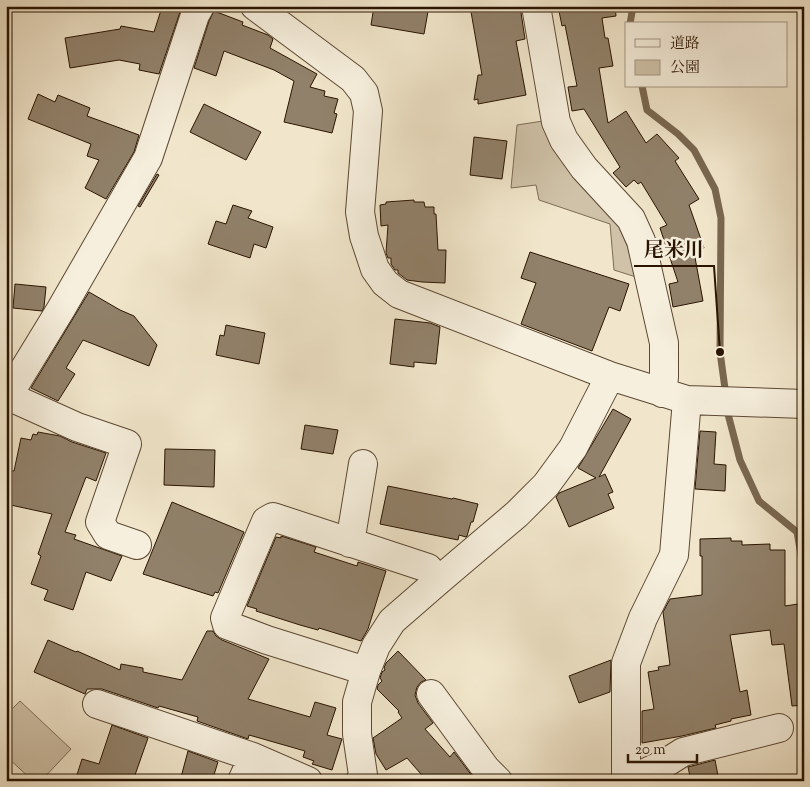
<svg xmlns="http://www.w3.org/2000/svg" width="810" height="787" font-family="'Sorts Mill Goudy','Noto Serif JP',serif">
	<style>
		.green { fill: #cfc2a8; stroke: #7c6b54 }
		.lines { fill: none; stroke-linecap: round; stroke-linejoin: round }
		.stream { stroke: #796750; stroke-width: 7 }
		.building { fill: #91816a; stroke: #2a1400 }
		.minor-casing { stroke: #5c4833; stroke-width: 30 }
		.minor { stroke: #f6efdd; stroke-width: 28 }
		.leader { fill: none; stroke: #2a1400; stroke-width: 2 }
		.callout-dot { fill: #2a1400; stroke: #f6efdd; stroke-width: 2 }
		.callout-label { font-size: 20px; text-anchor: middle; font-weight: bold; fill: #2a1400; stroke: #f6efdd; stroke-width: 5; stroke-linejoin: round; paint-order: stroke }
	</style>
	<rect width="100%" height="100%" fill="#f1e6cb"/>
	<filter id="stains"><feTurbulence type="fractalNoise" baseFrequency=".004" numOctaves="4"/><feColorMatrix values="0 0 0 0 .2 0 0 0 0 .09 0 0 0 0 .02 0 0 0 .5 -.17"/></filter>
	<radialGradient id="worn" r=".72"><stop offset=".6" stop-color="#630" stop-opacity="0"/><stop offset="1" stop-color="#630" stop-opacity=".3"/></radialGradient>
	<!-- green -->
	<path class="green" d="M 543,121 L 618,224 L 631,255 L 636,277 L 614,270 L 610,224 L 539,200 L 536,185 L 511,188 L 517,125 Z
		M 20,701 L 71,749 L 41,781 L 33,781 L 6,756 L 6,715 Z"/>
	<g class="lines">
		<!-- stream -->
		<path class="stream" d="M 630,24 L 633,6
			M 642,86 L 647,110 L 678,134 L 694,150 L 715,189 L 721,218 L 720,352 L 726,396
			M 727,406 L 728,414 L 740,460 L 759,501 L 797,532 L 804,572
			M 801,781 L 804,762"/>
	</g>
	<!-- building -->
	<path class="building" d="M 176,6 L 182,6 L 159,74 L 139,70 L 140,64 L 119,60 L 70,68 L 65,38 L 120,29 L 121,26 L 154,32 L 162,7 L 174,11 Z
		M 374,6 L 429,6 L 424,34 L 371,25 Z
		M 470,6 L 520,6 L 525,39 L 516,41 L 526,95 L 478,104 L 478,99 L 474,100 L 478,75 L 482,75 Z
		M 558,6 L 615,6 L 616,16 L 602,18 L 605,38 L 608,38 L 613,66 L 599,68 L 608,123 L 626,111 L 646,143 L 657,134 L 679,158 L 675,161 L 699,199 L 689,205 L 704,248 L 694,252 L 703,301 L 673,307 L 669,284 L 678,282 L 660,228 L 667,225 L 641,182 L 638,184 L 634,180 L 626,187 L 613,173 L 620,167 L 584,109 L 572,111 L 568,87 L 577,86 L 565,25 L 562,26 Z
		M 214,11 L 243,22 L 242,25 L 268,35 L 273,39 L 270,48 L 317,74 L 310,87 L 325,91 L 324,96 L 338,99 L 334,113 L 337,114 L 332,133 L 284,122 L 294,81 L 274,70 L 224,51 L 216,76 L 194,68 L 209,21 Z
		M 38,94 L 55,102 L 58,95 L 90,108 L 87,116 L 139,135 L 134,152 L 106,199 L 85,188 L 99,160 L 87,156 L 91,144 L 28,119 Z
		M 204,104 L 261,132 L 246,160 L 190,132 Z
		M 474,137 L 507,141 L 502,179 L 470,175 Z
		M 157,174 L 159,175 L 140,207 L 138,206 Z
		M 414,200 L 414,202 L 424,202 L 425,207 L 434,207 L 434,214 L 436,214 L 438,250 L 446,250 L 445,283 L 422,282 L 407,280 L 398,273 L 398,270 L 395,270 L 391,264 L 391,258 L 388,258 L 386,253 L 388,225 L 381,226 L 380,205 L 386,204 L 386,202 Z
		M 233,205 L 252,211 L 248,218 L 273,227 L 266,248 L 254,244 L 250,258 L 208,244 L 216,221 L 226,224 Z
		M 530,252 L 629,284 L 620,311 L 609,307 L 592,351 L 521,324 L 536,283 L 521,278 Z
		M 15,284 L 46,287 L 44,307 L 42,311 L 13,308 Z
		M 89,292 L 120,310 L 134,316 L 157,345 L 149,366 L 83,340 L 66,368 L 75,374 L 58,401 L 31,388 Z
		M 395,319 L 430,323 L 440,327 L 436,364 L 414,362 L 414,367 L 390,364 Z
		M 226,325 L 265,333 L 259,364 L 216,355 L 220,335 L 224,336 Z
		M 613,409 L 631,419 L 599,477 L 605,474 L 613,492 L 608,494 L 614,508 L 569,527 L 556,497 L 559,493 L 596,478 L 578,468 Z
		M 305,425 L 338,430 L 333,454 L 301,449 Z
		M 700,431 L 716,432 L 714,464 L 726,465 L 725,491 L 695,489 Z
		M 38,432 L 60,436 L 72,442 L 106,453 L 96,481 L 86,477 L 65,532 L 76,535 L 74,539 L 122,556 L 111,581 L 86,572 L 73,610 L 44,600 L 48,590 L 31,584 L 41,556 L 38,554 L 52,514 L 6,504 L 6,470 L 14,471 L 21,438 L 31,440 L 33,434 L 37,435 Z
		M 165,449 L 215,450 L 214,487 L 164,485 Z
		M 388,486 L 452,499 L 453,498 L 478,504 L 473,522 L 471,522 L 467,536 L 466,537 L 459,535 L 458,540 L 380,524 Z
		M 172,502 L 244,532 L 218,593 L 215,592 L 213,596 L 143,574 Z
		M 281,536 L 316,547 L 314,552 L 357,566 L 358,562 L 386,571 L 368,629 L 361,641 L 319,628 L 318,630 L 300,625 L 256,611 L 257,609 L 247,606 L 276,537 L 281,538 Z
		M 731,538 L 731,541 L 742,541 L 742,545 L 770,544 L 770,550 L 785,550 L 785,606 L 798,604 L 804,647 L 804,705 L 792,706 L 784,644 L 772,645 L 770,630 L 730,635 L 740,692 L 747,690 L 751,715 L 731,719 L 731,721 L 715,725 L 716,728 L 682,736 L 642,743 L 642,711 L 654,709 L 648,672 L 659,670 L 658,667 L 670,665 L 663,612 L 670,599 L 702,595 L 702,556 L 700,556 L 700,539 Z
		M 207,631 L 213,631 L 216,636 L 222,640 L 269,659 L 248,699 L 310,717 L 315,702 L 336,708 L 327,735 L 342,739 L 332,770 L 312,764 L 314,761 L 303,757 L 305,751 L 249,735 L 248,739 L 197,721 L 198,717 L 159,706 L 158,708 L 102,689 L 87,689 L 85,694 L 34,672 L 48,640 L 76,652 L 77,651 L 120,670 L 121,664 L 143,668 L 143,672 L 182,680 Z
		M 398,651 L 426,680 L 421,682 L 417,687 L 415,695 L 418,703 L 433,723 L 425,729 L 450,757 L 454,752 L 476,781 L 427,781 L 407,758 L 386,770 L 376,754 L 373,738 L 402,718 L 398,712 L 399,711 L 377,689 L 378,685 L 382,681 L 380,678 L 382,672 L 385,670 L 384,668 L 386,663 Z
		M 611,660 L 610,692 L 579,703 L 569,676 Z
		M 112,725 L 148,738 L 135,775 L 140,777 L 139,781 L 75,781 L 82,759 L 99,764 Z
		M 188,751 L 218,762 L 212,781 L 180,781 Z
		M 715,760 L 719,781 L 691,781 L 688,767 Z"/>
	<g class="lines">
		<defs>
			<path id="minor" d="M 255,6 L 353,79 L 364,93 L 368,111 L 360,212 L 364,236 L 375,269 L 385,283 L 399,294 L 610,376 L 687,400 L 804,404
				M 536,6 L 556,122 L 564,140 L 584,168 L 631,219 L 641,241 L 664,343 L 664,377 L 662,393
				M 8,396 L 77,427 L 127,444 L 100,522 L 108,535 L 137,545
				M 6,399 L 61,309 L 148,158 L 195,15 L 200,6
				M 350,543 L 363,464
				M 366,671 L 267,640 L 227,625 L 225,618 L 266,521 L 273,517 L 428,568 L 438,581
				M 431,694 L 486,769 L 498,781
				M 97,704 L 253,757 L 242,781
				M 253,757 L 308,781
				M 360,781 L 363,775 L 357,734 L 357,702 L 366,671 L 376,646 L 392,621 L 438,581 L 517,514 L 546,485 L 573,448 L 610,376
				M 626,781 L 626,663 L 643,618 L 674,555 L 687,400
				M 628,781 L 664,764 L 683,752 L 779,728"/>
		</defs>
		<!-- minor casing -->
		<use href="#minor" class="minor-casing"/>
		<!-- minor -->
		<use href="#minor" class="minor"/>
	</g>
	<!-- callouts -->
	<path class="leader" d="M720 352L714 266H634"/>
	<circle class="callout-dot" cx="720" cy="352" r="5"/>
	<g class="callout-label">
		<text x="674" y="256">尾米川</text>
	</g>
	<!-- margin -->
	<rect width="810" height="787" fill="none" stroke="#f1e6cb" stroke-width="25"/>
	<rect x="8" y="8" width="795" height="772" fill="none" stroke="#2a1400" stroke-width="2.5"/>
	<rect x="12" y="12" width="785" height="762" fill="none" stroke="#2a1400"/>
	<!-- legend -->
	<rect x="625" y="22" width="162" height="65" fill="#f6efdd" stroke="#a49785"/>
	<rect x="635" y="39" width="25" height="8" fill="#f6efdd" stroke="#a49785"/>
	<text x="670" y="48" font-size="15" fill="#2a1400">道路</text>
	<rect x="635" y="60" width="25" height="15" fill="#cfc2a8" stroke="#a49785"/>
	<text x="670" y="72" font-size="15" fill="#2a1400">公園</text>
	<!-- scale -->
	<path d="M628 754v8h69v-8" fill="none" stroke="#2a1400" stroke-width="2.5"/>
	<text x="635" y="754" font-size="15" fill="#2a1400" stroke="#f6efdd" stroke-width="4" paint-order="stroke">20 m</text>
	<rect width="100%" height="100%" filter="url(#stains)"/>
	<rect width="100%" height="100%" fill="url(#worn)"/>
</svg>
